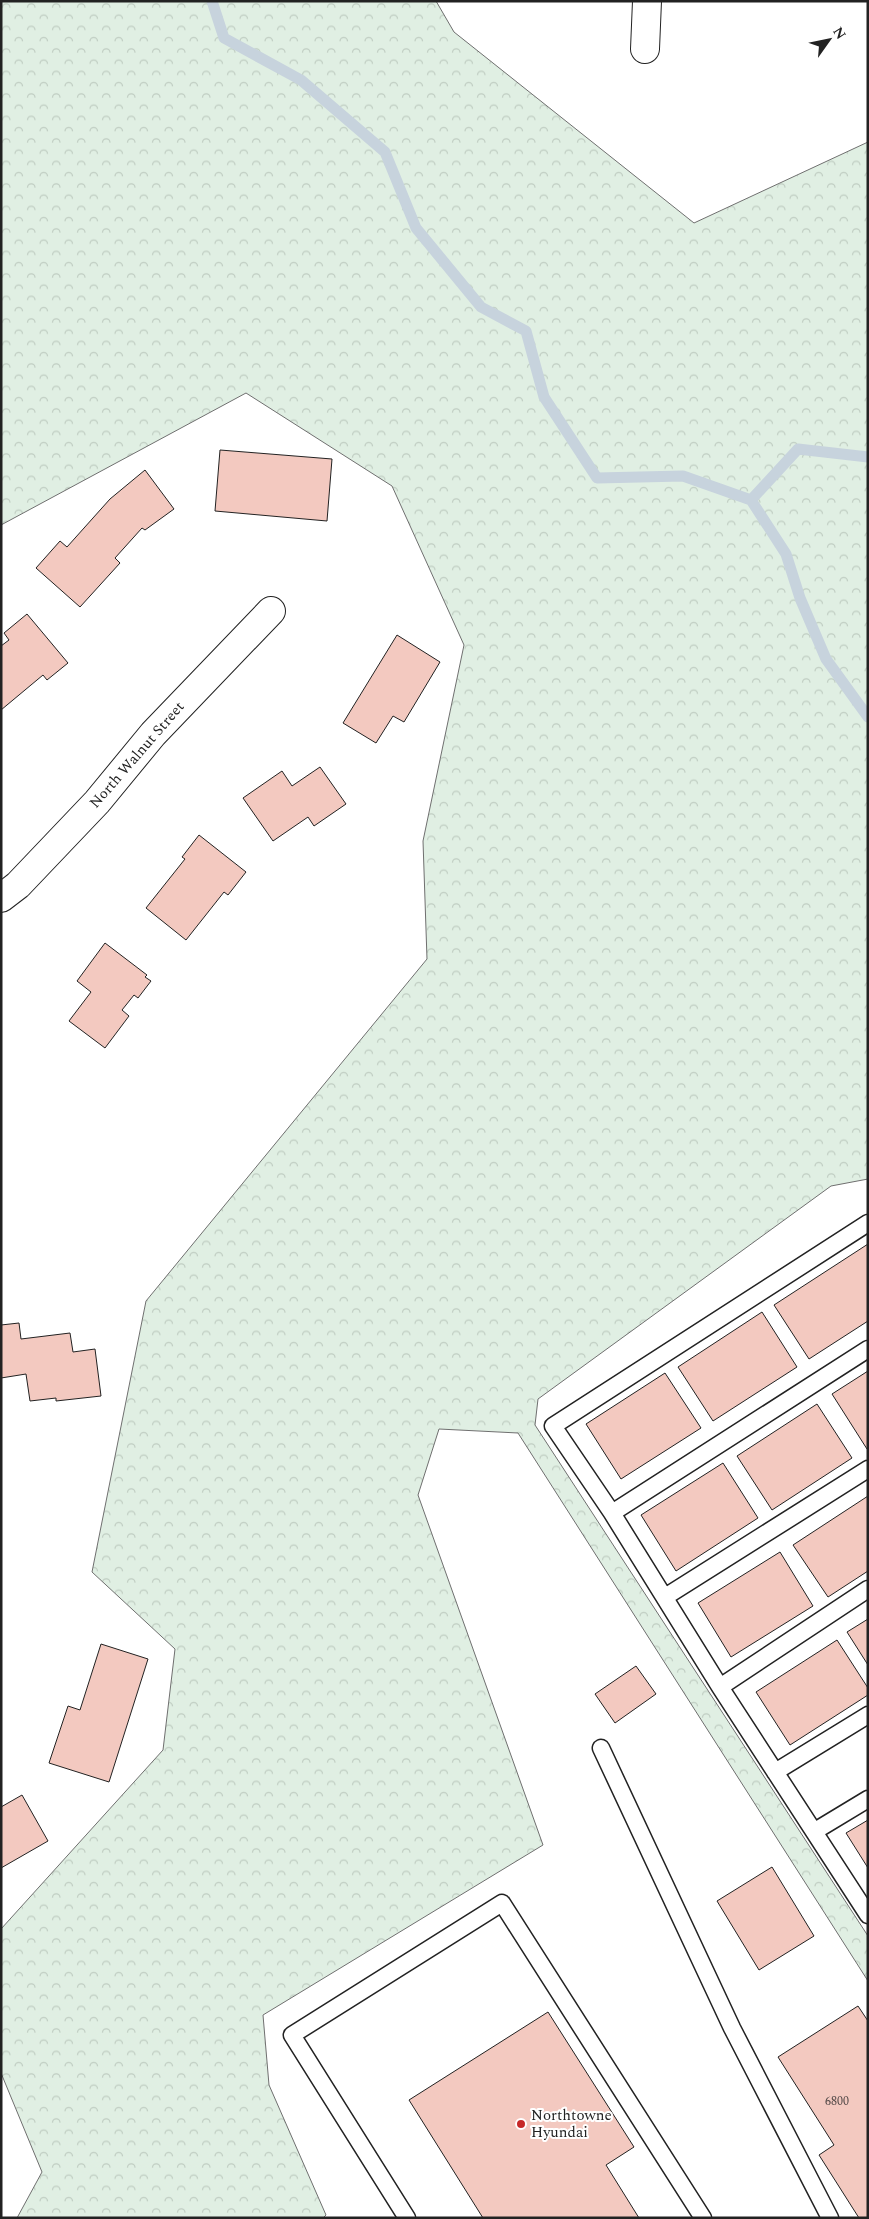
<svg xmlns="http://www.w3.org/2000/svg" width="869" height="2219" font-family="Spectral,serif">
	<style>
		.forest { fill: url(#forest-crowns); stroke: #6f6f6f }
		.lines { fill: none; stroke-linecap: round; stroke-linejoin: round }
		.stream { stroke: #c7d3dd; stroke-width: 11 }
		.building { fill: #f3c9c0; stroke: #222 }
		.service-casing { stroke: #222; stroke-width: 19 }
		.minor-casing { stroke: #222; stroke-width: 30 }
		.service { stroke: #fff; stroke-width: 16 }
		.minor { stroke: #fff; stroke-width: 28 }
		.poi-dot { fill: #c62828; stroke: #fff; stroke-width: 2 }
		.labels { text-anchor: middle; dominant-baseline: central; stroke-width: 4; stroke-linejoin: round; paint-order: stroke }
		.number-label { font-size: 12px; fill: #564c4a }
		.street-label { font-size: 15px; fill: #222; stroke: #fff }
		.poi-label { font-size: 15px; fill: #222; stroke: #fff; text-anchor: start }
	</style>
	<defs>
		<pattern id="forest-crowns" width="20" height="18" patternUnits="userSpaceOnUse" patternTransform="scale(1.25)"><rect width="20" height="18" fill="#e0efe3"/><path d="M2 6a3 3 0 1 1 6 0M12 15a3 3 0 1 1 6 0" fill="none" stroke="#c0cdc2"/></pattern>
	</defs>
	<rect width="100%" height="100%" fill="#fff"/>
	<!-- forest -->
	<path class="forest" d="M 1,1 L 436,1 L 454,32 L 694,223 L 868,142 L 868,1179 L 831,1186 L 538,1399 L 535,1425 L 868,1936 L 868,1981 L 518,1433 L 439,1429 L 418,1495 L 543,1845 L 263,2015 L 269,2085 L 326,2215 L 323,2218 L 17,2218 L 42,2172 L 1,2073 L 1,1929 L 163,1750 L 175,1649 L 92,1572 L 146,1301 L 427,959 L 423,841 L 464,645 L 392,486 L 246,393 L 1,525 Z"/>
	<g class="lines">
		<!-- stream -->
		<path class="stream" d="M 212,1 L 224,38 L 301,80 L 385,152 L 416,228 L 481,307 L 526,331 L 544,397 L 597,478 L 683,476 L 751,500 L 786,554 L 800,598 L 826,659 L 868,717
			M 751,500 L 798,449 L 868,457"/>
	</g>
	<!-- building -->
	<path class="building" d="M 220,450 L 332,459 L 327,521 L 215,511 Z
		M 145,470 L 174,509 L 145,530 L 142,528 L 115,558 L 120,563 L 80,607 L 36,568 L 60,541 L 67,547 L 110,499 Z
		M 27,614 L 68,663 L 47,680 L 43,675 L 1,710 L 1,646 L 9,640 L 4,633 Z
		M 397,635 L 440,662 L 404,722 L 393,716 L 376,743 L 343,723 Z
		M 320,767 L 346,804 L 314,826 L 308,817 L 273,841 L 243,798 L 282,771 L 292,786 Z
		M 199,835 L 246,872 L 228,895 L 224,892 L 186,940 L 146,908 L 185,859 L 182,857 Z
		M 105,943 L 147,975 L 145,977 L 151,981 L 138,998 L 134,995 L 122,1010 L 129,1016 L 105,1048 L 69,1021 L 91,992 L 77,981 Z
		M 868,1244 L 868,1321 L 809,1359 L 774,1305 Z
		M 762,1312 L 797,1367 L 713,1421 L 678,1367 Z
		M 19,1323 L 21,1339 L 70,1333 L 73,1352 L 95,1349 L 101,1396 L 56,1401 L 56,1398 L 30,1401 L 26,1374 L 1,1378 L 1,1325 Z
		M 868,1371 L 868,1449 L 867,1449 L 832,1394 Z
		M 665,1373 L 701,1428 L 621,1479 L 586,1424 Z
		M 817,1404 L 852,1458 L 772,1510 L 737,1456 Z
		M 723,1463 L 758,1518 L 676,1571 L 641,1515 Z
		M 868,1496 L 868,1571 L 828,1597 L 793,1545 Z
		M 780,1552 L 813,1606 L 731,1657 L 698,1603 Z
		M 868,1619 L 868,1665 L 847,1632 Z
		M 837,1640 L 868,1688 L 868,1695 L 790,1745 L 756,1692 Z
		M 101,1644 L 148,1659 L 109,1782 L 49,1763 L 68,1706 L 80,1710 Z
		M 636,1666 L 656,1694 L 615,1723 L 595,1694 Z
		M 22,1795 L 48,1841 L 1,1868 L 1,1807 Z
		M 868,1820 L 868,1868 L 846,1833 Z
		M 772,1867 L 814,1936 L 759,1970 L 717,1901 Z
		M 858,2006 L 868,2021 L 868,2218 L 859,2218 L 819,2155 L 834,2145 L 778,2057 Z
		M 548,2012 L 634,2147 L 606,2165 L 639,2218 L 483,2218 L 409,2100 Z"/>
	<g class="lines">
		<defs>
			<path id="service" d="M 868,1223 L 553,1426 L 612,1513 L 720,1687 L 868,1915
				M 612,1513 L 868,1349
				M 665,1597 L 868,1469
				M 720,1687 L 868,1589
				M 601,1748 L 732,2028 L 830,2218
				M 775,1772 L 868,1715
				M 815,1831 L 868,1799
				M 407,2218 L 292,2035 L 502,1903 L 703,2218"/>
			<path id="minor" d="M 645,49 L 647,1
				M 1,898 L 18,885 L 97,802 L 153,734 L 271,611"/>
		</defs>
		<!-- service casing -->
		<use href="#service" class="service-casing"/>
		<!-- minor casing -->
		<use href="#minor" class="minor-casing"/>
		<!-- service -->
		<use href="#service" class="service"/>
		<!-- minor -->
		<use href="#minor" class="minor"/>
	</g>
	<!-- markers -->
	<circle class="poi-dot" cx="521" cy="2124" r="5"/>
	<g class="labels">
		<!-- number labels -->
		<g class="number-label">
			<text x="837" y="2101">6800</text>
		</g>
		<!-- street labels -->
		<g class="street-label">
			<text transform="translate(137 755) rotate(-49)">North Walnut Street</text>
		</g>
		<!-- poi labels -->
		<g class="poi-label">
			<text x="531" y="2115">Northtowne<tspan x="531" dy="17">Hyundai</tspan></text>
		</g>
	</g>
	<!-- border -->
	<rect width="869" height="2219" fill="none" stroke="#222222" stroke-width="5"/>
	<!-- north arrow -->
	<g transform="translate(829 40) rotate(57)" stroke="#ffffff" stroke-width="4" paint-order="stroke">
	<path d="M0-4L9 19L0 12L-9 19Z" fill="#222222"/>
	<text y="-8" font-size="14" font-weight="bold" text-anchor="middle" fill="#222222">N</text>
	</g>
</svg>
